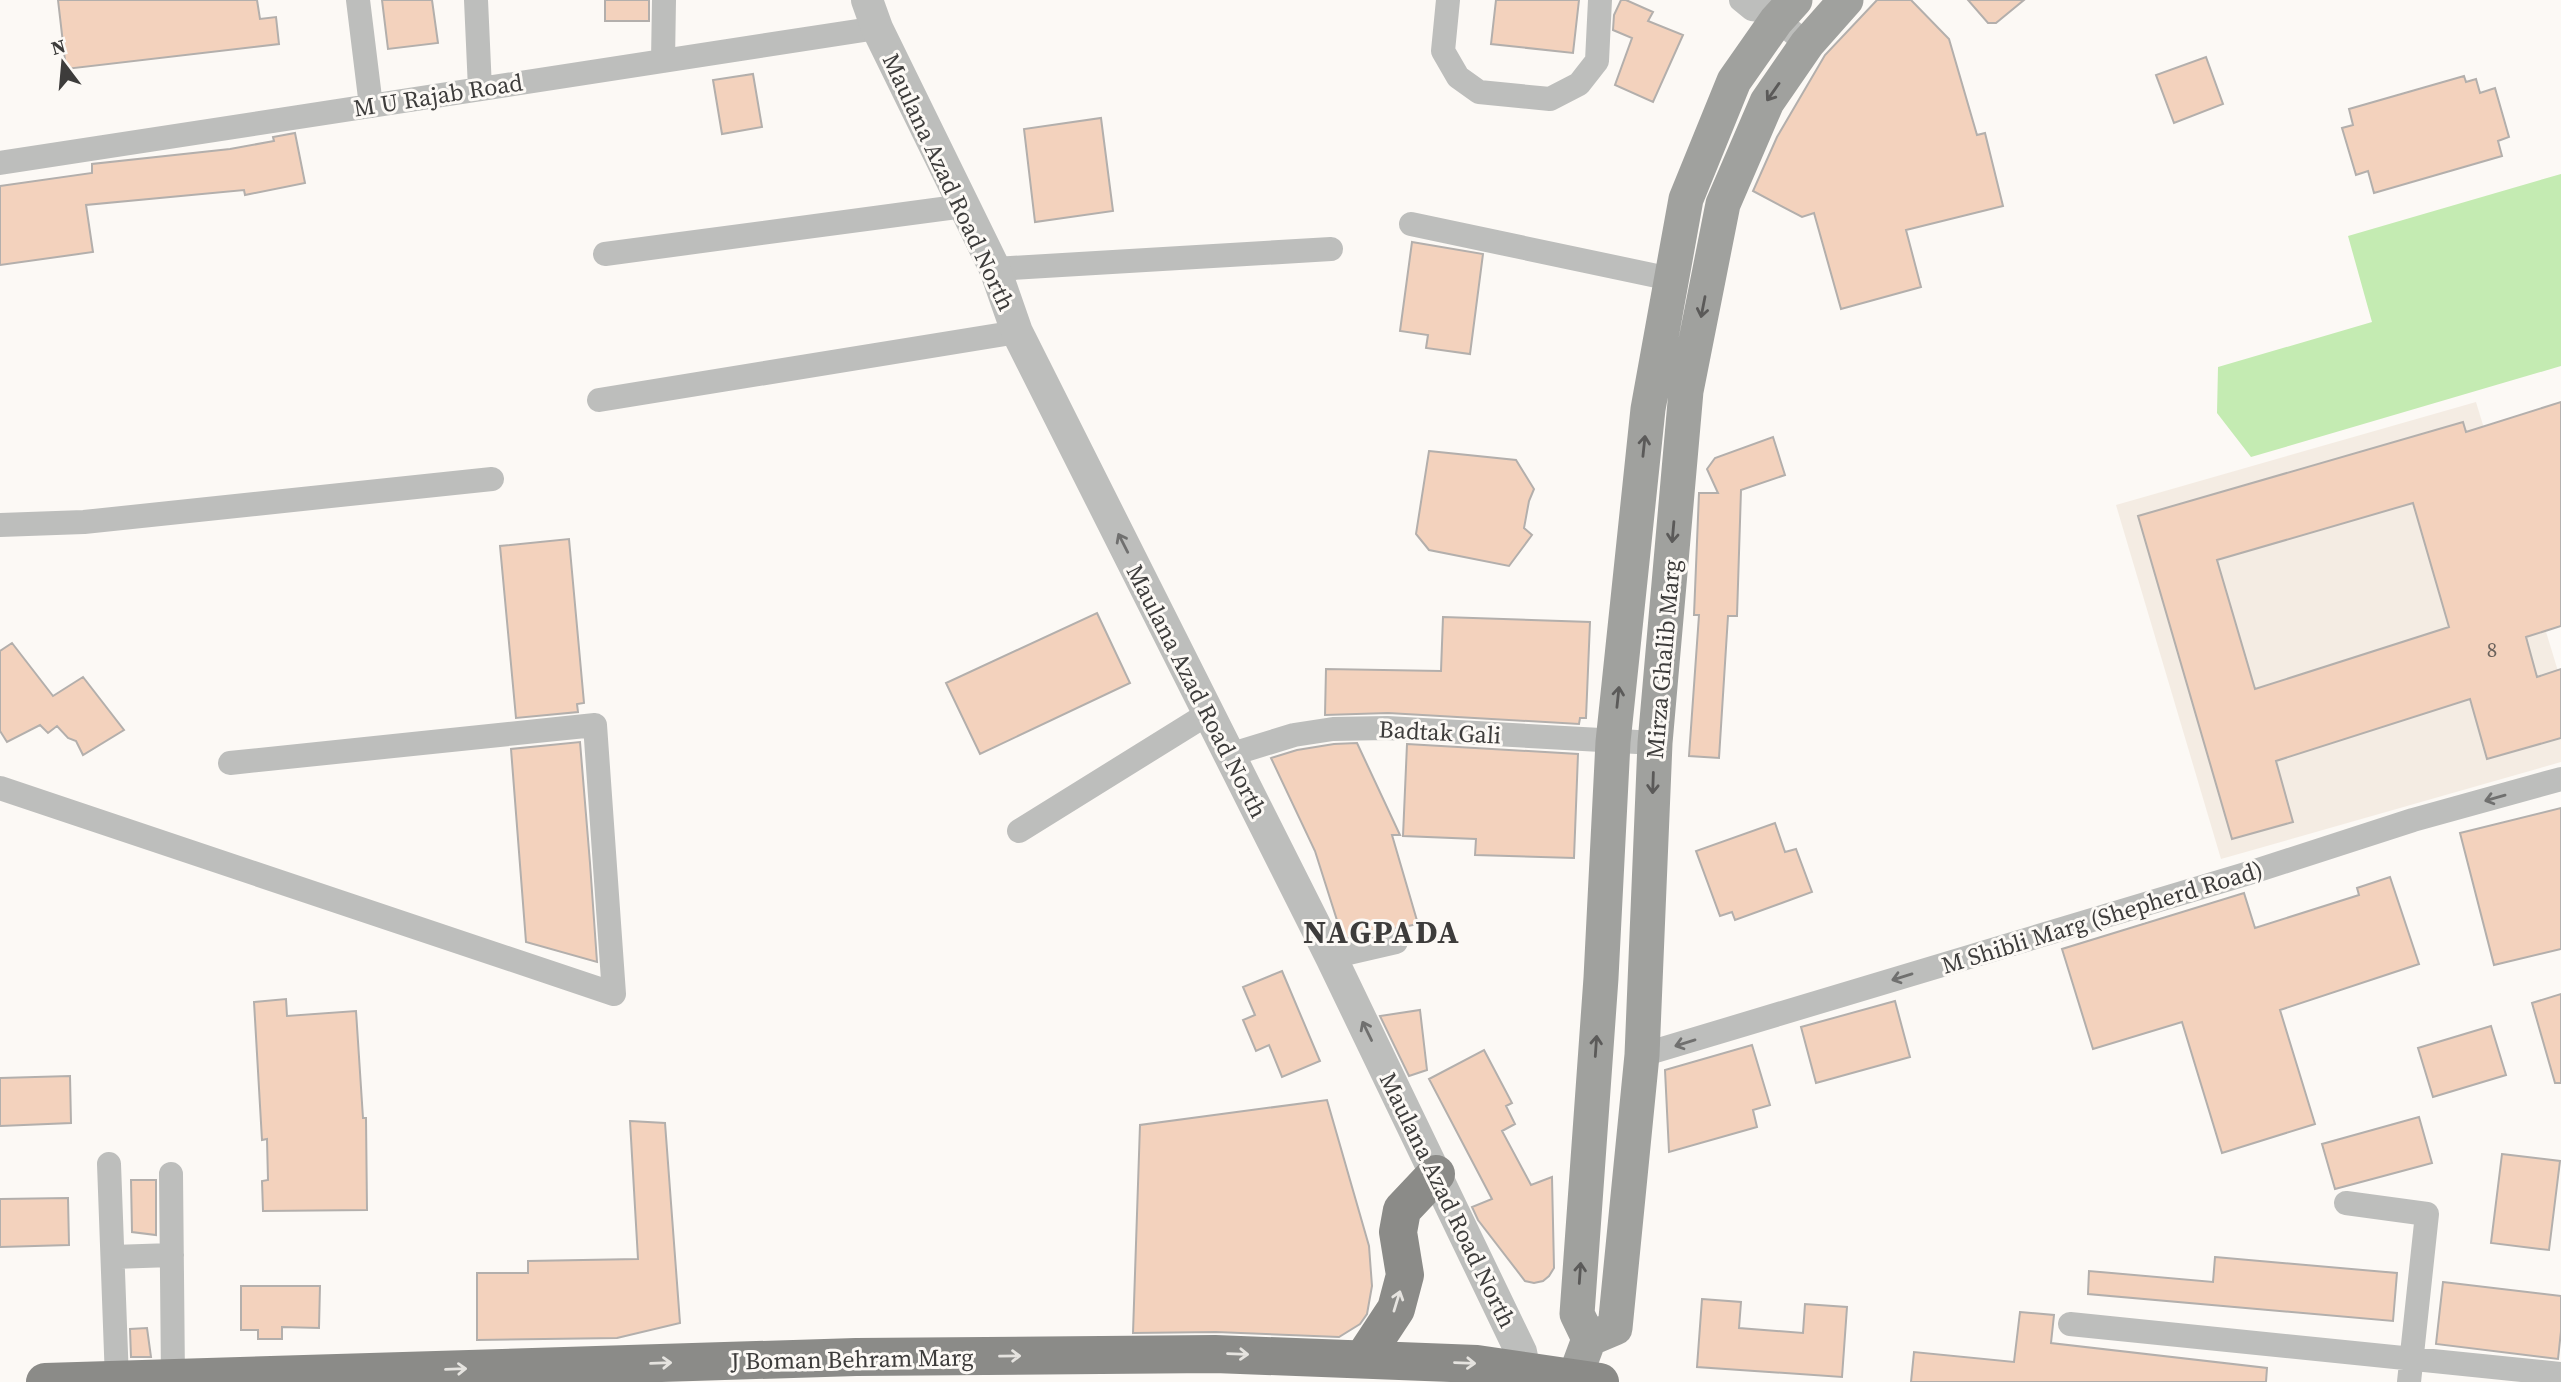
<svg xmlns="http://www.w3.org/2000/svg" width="2561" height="1382" font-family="'Source Serif 4',serif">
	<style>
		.built { fill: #f4ece3 }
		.green { fill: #c4ebb2 }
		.building { fill: #f3d2bd; stroke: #b3afac; stroke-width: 2; fill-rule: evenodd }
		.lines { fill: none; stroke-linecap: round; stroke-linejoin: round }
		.minor { stroke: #bdbebc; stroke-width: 24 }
		.tertiary { stroke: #bdbebc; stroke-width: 32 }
		.secondary { stroke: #a0a19e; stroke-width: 35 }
		.primary { stroke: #8b8b88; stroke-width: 38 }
		.oneway { stroke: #5b5a59 }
		.oneway2 { stroke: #70706f }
		.oneway3 { stroke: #e5e3df }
		.labels { text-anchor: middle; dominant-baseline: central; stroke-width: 6; stroke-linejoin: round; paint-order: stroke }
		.number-label { font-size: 21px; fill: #6a625c }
		.street-label { font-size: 24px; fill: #3d3c3b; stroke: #fcf9f5 }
		.district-label { font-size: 32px; font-weight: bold; letter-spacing: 2px; fill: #3d3c3b; stroke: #fcf9f5 }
	</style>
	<rect width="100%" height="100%" fill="#fcf9f5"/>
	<!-- built -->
	<path class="built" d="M 2476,402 L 2561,681 L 2561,762 L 2221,859 L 2116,505 Z"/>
	<!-- green -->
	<path class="green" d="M 2561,174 L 2561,366 L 2251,457 L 2217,413 L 2218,367 L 2372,322 L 2348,236 Z"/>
	<!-- building -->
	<path class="building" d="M 58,0 L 257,0 L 260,19 L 276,17 L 279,44 L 66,69 Z
		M 382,0 L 432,0 L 438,43 L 388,49 Z
		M 605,0 L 649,0 L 649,21 L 605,21 Z
		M 1496,0 L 1579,0 L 1573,53 L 1491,44 Z
		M 1621,0 L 1626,0 L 1653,12 L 1648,21 L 1683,35 L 1653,102 L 1615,85 L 1632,38 L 1613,30 L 1614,15 Z
		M 1877,0 L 1911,0 L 1949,39 L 1977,135 L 1985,133 L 2003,206 L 1906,230 L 1921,287 L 1841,309 L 1814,213 L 1802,217 L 1753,191 L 1777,137 L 1825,55 Z
		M 1968,0 L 2024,0 L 1996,23 L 1988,23 Z
		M 2206,57 L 2223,104 L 2174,123 L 2156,75 Z
		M 753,74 L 762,127 L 722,134 L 713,80 Z
		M 2464,76 L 2466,82 L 2476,79 L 2480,93 L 2495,88 L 2509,137 L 2498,141 L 2502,156 L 2374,193 L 2368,171 L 2356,175 L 2342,128 L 2353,125 L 2349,109 Z
		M 1101,118 L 1113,211 L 1035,222 L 1024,129 Z
		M 295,133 L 305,183 L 245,195 L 244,190 L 86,205 L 93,252 L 0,265 L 0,186 L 92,173 L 92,164 L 230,149 L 274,141 L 273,137 Z
		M 1412,242 L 1483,254 L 1470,354 L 1426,348 L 1428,335 L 1400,331 Z
		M 2561,402 L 2561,626 L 2526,637 L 2537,677 L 2561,669 L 2561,738 L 2487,759 L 2470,699 L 2276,761 L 2293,822 L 2232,839 L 2138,516 L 2463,422 L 2466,432 ZM 2413,503 L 2449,627 L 2255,689 L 2217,560 Z
		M 1773,437 L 1785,475 L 1741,490 L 1737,616 L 1728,616 L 1719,758 L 1689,756 L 1699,615 L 1694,615 L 1699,493 L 1718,493 L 1707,469 L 1715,458 Z
		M 1429,451 L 1516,460 L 1534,489 L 1529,501 L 1524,528 L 1532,535 L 1509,566 L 1429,550 L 1416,534 Z
		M 569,539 L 584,703 L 577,704 L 578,712 L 516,718 L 500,546 Z
		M 1097,613 L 1130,683 L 980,754 L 946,683 Z
		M 1443,617 L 1590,622 L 1586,718 L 1580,718 L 1579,724 L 1388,713 L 1325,715 L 1326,669 L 1441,671 Z
		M 12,643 L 53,696 L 83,677 L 124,730 L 83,755 L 76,741 L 68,738 L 57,726 L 48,733 L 40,725 L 7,742 L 0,731 L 0,651 Z
		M 580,742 L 590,863 L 597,962 L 526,942 L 511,749 Z
		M 1357,743 L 1400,835 L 1392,835 L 1418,924 L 1343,939 L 1315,851 L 1271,758 L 1297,750 L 1334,744 Z
		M 1407,744 L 1578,754 L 1574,858 L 1475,855 L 1476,839 L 1403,836 Z
		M 2561,808 L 2561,949 L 2494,965 L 2460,833 Z
		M 1775,823 L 1785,852 L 1796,849 L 1812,892 L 1735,920 L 1732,912 L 1720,916 L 1696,851 Z
		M 2390,877 L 2419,964 L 2280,1010 L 2315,1124 L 2222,1153 L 2182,1022 L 2093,1049 L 2062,949 L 2244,893 L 2255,928 L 2359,895 L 2357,888 Z
		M 1282,971 L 1320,1061 L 1282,1077 L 1269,1045 L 1256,1051 L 1243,1020 L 1255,1015 L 1243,987 Z
		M 2561,994 L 2561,1083 L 2555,1083 L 2532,1003 Z
		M 286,999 L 287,1016 L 356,1011 L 363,1118 L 366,1118 L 367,1210 L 263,1211 L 262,1181 L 268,1180 L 267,1139 L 262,1140 L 254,1002 Z
		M 1895,1001 L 1910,1057 L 1816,1083 L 1801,1027 Z
		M 1420,1010 L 1427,1070 L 1409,1076 L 1380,1016 Z
		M 2491,1026 L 2506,1075 L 2433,1097 L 2418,1048 Z
		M 1752,1045 L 1770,1105 L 1753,1110 L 1757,1127 L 1669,1152 L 1665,1070 Z
		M 1484,1050 L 1512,1103 L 1506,1106 L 1515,1124 L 1502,1131 L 1531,1185 L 1552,1177 L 1554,1268 L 1549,1276 L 1543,1281 L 1534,1283 L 1525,1281 L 1478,1220 L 1472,1207 L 1492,1199 L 1429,1079 Z
		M 70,1076 L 71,1123 L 0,1126 L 0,1078 Z
		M 1327,1100 L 1369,1246 L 1372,1286 L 1367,1314 L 1360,1324 L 1339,1337 L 1216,1332 L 1133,1333 L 1140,1125 Z
		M 2419,1117 L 2432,1163 L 2335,1189 L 2322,1144 Z
		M 630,1121 L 665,1123 L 680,1323 L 617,1338 L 477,1340 L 477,1273 L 528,1273 L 528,1261 L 638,1259 Z
		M 2502,1154 L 2560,1161 L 2549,1250 L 2491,1243 Z
		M 131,1180 L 156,1180 L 156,1235 L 132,1232 Z
		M 68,1198 L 69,1245 L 0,1247 L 0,1199 Z
		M 2215,1257 L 2397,1273 L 2393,1321 L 2088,1294 L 2089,1271 L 2213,1282 Z
		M 2443,1282 L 2561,1296 L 2561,1331 L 2558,1359 L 2436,1344 Z
		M 241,1286 L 320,1286 L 319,1328 L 282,1327 L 282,1339 L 258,1339 L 258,1330 L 241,1330 Z
		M 1702,1299 L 1741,1302 L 1739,1328 L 1803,1333 L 1805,1304 L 1847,1307 L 1842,1377 L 1697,1367 Z
		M 2020,1312 L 2054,1315 L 2051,1343 L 2267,1368 L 2266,1382 L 1911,1382 L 1914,1352 L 2014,1362 Z
		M 147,1328 L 151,1357 L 131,1357 L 130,1329 Z"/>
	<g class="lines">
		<!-- minor -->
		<path class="minor" d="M 358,0 L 371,106
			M 476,0 L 480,89
			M 1448,0 L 1443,51 L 1458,77 L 1479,92 L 1550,99 L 1579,84 L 1597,61 L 1600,0
			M 1741,0 L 1752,9 L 1767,11
			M 1763,0 L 1767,11 L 1807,44
			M 663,61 L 664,0
			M 0,163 L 877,28
			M 1411,224 L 1671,279
			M 605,254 L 964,206
			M 995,269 L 1331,249
			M 599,400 L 1017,332
			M 0,525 L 84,522 L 492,479
			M 1229,755 L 1294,735 L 1333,729 L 1387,728 L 1655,743
			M 0,788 L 614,994 L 595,725 L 230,763
			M 1019,831 L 1209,713
			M 1331,957 L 1396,942
			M 1642,1055 L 2249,873 L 2413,820 L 2561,779
			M 109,1164 L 117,1380
			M 171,1174 L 173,1378
			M 2346,1203 L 2427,1214 L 2409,1382
			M 113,1257 L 172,1255
			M 2070,1324 L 2561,1374"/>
		<!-- tertiary -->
		<path class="tertiary" d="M 867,0 L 877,28 L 995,269 L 1017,332 L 1331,957 L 1521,1352 L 1527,1382"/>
		<!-- secondary -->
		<path class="secondary" d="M 1589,1339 L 1615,1328 L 1642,1055 L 1655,743 L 1686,391 L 1723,204 L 1767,102 L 1807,44 L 1846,0
			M 1573,1382 L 1589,1339 L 1577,1314 L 1601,978 L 1613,742 L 1648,409 L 1686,199 L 1734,81 L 1776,21 L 1795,0"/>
		<!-- primary -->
		<path class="primary" d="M 1363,1359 L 1396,1309 L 1405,1275 L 1398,1232 L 1402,1210 L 1436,1174
			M 45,1382 L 856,1357 L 1215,1354 L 1477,1364 L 1600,1382"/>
	</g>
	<!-- one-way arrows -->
	<defs><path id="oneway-shaft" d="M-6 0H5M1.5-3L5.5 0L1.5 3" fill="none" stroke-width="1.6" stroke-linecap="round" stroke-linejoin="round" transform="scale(1.75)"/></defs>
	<g class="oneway">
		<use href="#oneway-shaft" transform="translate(1773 92) rotate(125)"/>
		<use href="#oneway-shaft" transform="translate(1703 307) rotate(101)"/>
		<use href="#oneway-shaft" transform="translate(1644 446) rotate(-84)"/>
		<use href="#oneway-shaft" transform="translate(1673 532) rotate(95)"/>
		<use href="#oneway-shaft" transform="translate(1618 697) rotate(-84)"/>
		<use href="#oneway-shaft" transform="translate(1653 783) rotate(92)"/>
		<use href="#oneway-shaft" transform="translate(1596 1046) rotate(-86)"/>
		<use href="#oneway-shaft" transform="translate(1580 1273) rotate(-86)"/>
	</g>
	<g class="oneway2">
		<use href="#oneway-shaft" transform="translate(1123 543) rotate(-117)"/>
		<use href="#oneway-shaft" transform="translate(2495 798) rotate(164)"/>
		<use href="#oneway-shaft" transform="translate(1902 977) rotate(163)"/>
		<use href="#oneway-shaft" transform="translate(1367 1031) rotate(-116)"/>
		<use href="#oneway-shaft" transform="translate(1685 1043) rotate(163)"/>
	</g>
	<g class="oneway3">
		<use href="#oneway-shaft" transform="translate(1397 1301) rotate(-73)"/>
		<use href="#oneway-shaft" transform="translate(1238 1354) rotate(2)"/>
		<use href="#oneway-shaft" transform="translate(1010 1356) rotate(-1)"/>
		<use href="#oneway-shaft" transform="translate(661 1363) rotate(-2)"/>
		<use href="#oneway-shaft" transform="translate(1465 1363) rotate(2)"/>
		<use href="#oneway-shaft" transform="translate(456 1369) rotate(-2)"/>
	</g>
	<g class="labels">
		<!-- number labels -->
		<g class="number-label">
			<text x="2492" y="649">8</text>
		</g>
		<!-- street labels -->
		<g class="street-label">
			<text transform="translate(438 95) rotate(-9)">M U Rajab Road</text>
			<text transform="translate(949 182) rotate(65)">Maulana Azad Road North</text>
			<text transform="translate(1663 659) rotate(-85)">Mirza Ghalib Marg</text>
			<text transform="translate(1197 691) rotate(63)">Maulana Azad Road North</text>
			<text transform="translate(1440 732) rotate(3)">Badtak Gali</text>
			<text transform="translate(2102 917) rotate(-17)">M Shibli Marg (Shepherd Road)</text>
			<text transform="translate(1448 1200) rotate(64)">Maulana Azad Road North</text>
			<text transform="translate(852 1359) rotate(-1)">J Boman Behram Marg</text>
		</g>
		<!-- district labels -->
		<g class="district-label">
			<text x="1382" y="932">NAGPADA</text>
		</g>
	</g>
	<!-- north arrow -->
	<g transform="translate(63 63) rotate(344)" stroke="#fcf9f5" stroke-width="5" paint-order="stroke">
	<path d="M0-5L12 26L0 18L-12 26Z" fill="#3d3c3b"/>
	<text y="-10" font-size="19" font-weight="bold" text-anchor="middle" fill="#3d3c3b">N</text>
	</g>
</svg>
